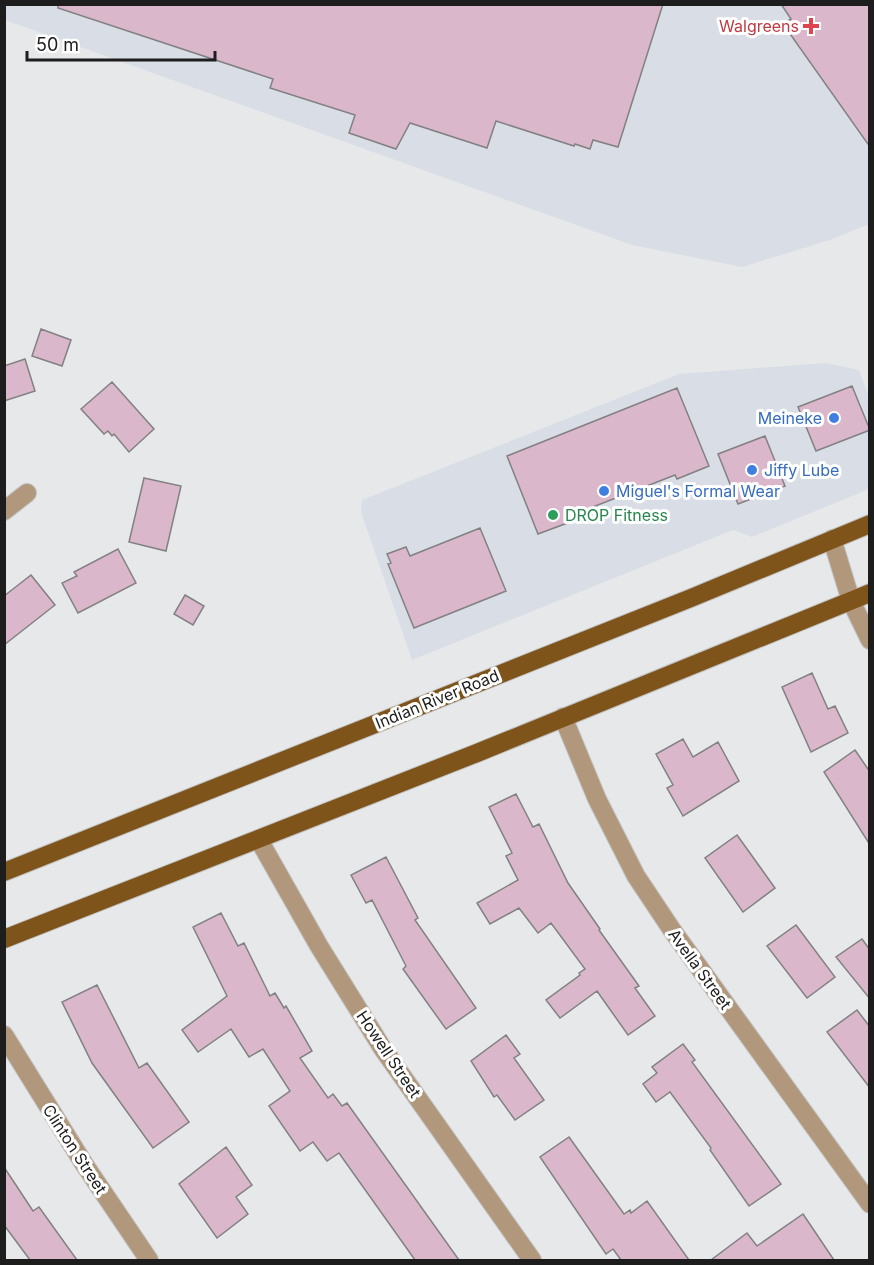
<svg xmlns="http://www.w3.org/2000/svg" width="874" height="1265" font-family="Inter,sans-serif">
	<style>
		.built { fill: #d9dee6 }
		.building { fill: #dab7ca; stroke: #828182; stroke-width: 1.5 }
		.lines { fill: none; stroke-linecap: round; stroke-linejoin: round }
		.street-casing { stroke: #c3c3c4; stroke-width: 20 }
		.primary-casing { stroke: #c3c3c4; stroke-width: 20 }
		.street { stroke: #b1987c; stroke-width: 18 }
		.primary { stroke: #7f541a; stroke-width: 18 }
		.health-dot { fill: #e0444e; stroke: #fff; stroke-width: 2 }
		.shop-dot { fill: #3f7fe0; stroke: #fff; stroke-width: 2 }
		.leisure-dot { fill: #2e9e5b; stroke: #fff; stroke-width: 2 }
		.labels { text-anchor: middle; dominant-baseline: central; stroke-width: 6; stroke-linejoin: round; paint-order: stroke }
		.health-label { font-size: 16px; fill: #be3a42; stroke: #fff; text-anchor: end }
		.shop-label { font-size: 16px; fill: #366cbe; stroke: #fff; text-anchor: start }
		.leisure-label { font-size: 16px; fill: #27864d; stroke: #fff; text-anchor: start }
		.street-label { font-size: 16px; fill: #1d1d1d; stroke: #fff }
	</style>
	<rect width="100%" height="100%" fill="#e7e8e9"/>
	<!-- built -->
	<path class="built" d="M 5,4 L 869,5 L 869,224 L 830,240 L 742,267 L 632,245 L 5,20 Z
		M 825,363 L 859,370 L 869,397 L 869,489 L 752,537 L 733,530 L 412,660 L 361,512 L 362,500 L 679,374 Z"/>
	<!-- building -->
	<path class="building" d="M 58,4 L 663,4 L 618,147 L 593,140 L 590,149 L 575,144 L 574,146 L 496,121 L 487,148 L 410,123 L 396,149 L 349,133 L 355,115 L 270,88 L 273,79 L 58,8 Z
		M 781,4 L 870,4 L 870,147 L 783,24 L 791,19 Z
		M 41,329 L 71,340 L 62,366 L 32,356 Z
		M 25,359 L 35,391 L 4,401 L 4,366 Z
		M 112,382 L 154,429 L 129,452 L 114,434 L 112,436 L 108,431 L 104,434 L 81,409 Z
		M 852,386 L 870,430 L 816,451 L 798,407 Z
		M 677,388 L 709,466 L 677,479 L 675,475 L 567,517 L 570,522 L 538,534 L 507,456 Z
		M 765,436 L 785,486 L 738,504 L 718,454 Z
		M 144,478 L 181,486 L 166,551 L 129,542 Z
		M 480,528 L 506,591 L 414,628 L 388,564 L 391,563 L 387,554 L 406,547 L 410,556 Z
		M 118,549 L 136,583 L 78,613 L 62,583 L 77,576 L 74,572 Z
		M 31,575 L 55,605 L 4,645 L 4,596 Z
		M 185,595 L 204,606 L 193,625 L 174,614 Z
		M 812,673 L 828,709 L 835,706 L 848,733 L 811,752 L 782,687 Z
		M 683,739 L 693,757 L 718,742 L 739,781 L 683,816 L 667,788 L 673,785 L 656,754 Z
		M 855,750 L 870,772 L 870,845 L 824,772 Z
		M 516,794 L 533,827 L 539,824 L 568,883 L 600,929 L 599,930 L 639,986 L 635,988 L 655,1016 L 628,1035 L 597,991 L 560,1018 L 546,1000 L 580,975 L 579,973 L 585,969 L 551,923 L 538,933 L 519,908 L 490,924 L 477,903 L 518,880 L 506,856 L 512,853 L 489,807 Z
		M 737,835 L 775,888 L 743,912 L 705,858 Z
		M 386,857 L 418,918 L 415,920 L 476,1008 L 446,1029 L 403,969 L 406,966 L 372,900 L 366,903 L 351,875 Z
		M 221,913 L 238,946 L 244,943 L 270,996 L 275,993 L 284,1008 L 286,1006 L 312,1051 L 300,1058 L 328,1098 L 333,1094 L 342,1106 L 347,1103 L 459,1260 L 415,1260 L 339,1153 L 327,1161 L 313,1142 L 300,1151 L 269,1106 L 290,1091 L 263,1049 L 249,1057 L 231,1029 L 198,1052 L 182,1030 L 227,996 L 193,927 Z
		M 796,925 L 835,977 L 807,998 L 767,946 Z
		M 862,939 L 870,950 L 870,999 L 836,957 Z
		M 97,985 L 139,1068 L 147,1063 L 189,1122 L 153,1148 L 92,1063 L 62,1002 Z
		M 857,1010 L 870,1027 L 870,1088 L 827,1032 Z
		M 506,1035 L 520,1054 L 514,1058 L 544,1100 L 515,1120 L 497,1095 L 494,1097 L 471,1061 Z
		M 683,1044 L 695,1060 L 692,1062 L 781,1184 L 749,1206 L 710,1150 L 711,1148 L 670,1092 L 656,1102 L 643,1084 L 657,1073 L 652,1067 Z
		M 569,1137 L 624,1214 L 630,1210 L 631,1213 L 647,1201 L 689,1260 L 621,1260 L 613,1249 L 606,1254 L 540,1157 Z
		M 226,1147 L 252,1185 L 236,1197 L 248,1214 L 217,1238 L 179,1184 Z
		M 4,1167 L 33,1211 L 39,1207 L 77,1260 L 30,1260 L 4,1225 Z
		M 803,1214 L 834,1260 L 711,1260 L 747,1233 L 757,1246 Z"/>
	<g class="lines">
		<defs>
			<path id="street" d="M 4,511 L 27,493
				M 832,539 L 851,601 L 870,640
				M 563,717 L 597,799 L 636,876 L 672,930 L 870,1204
				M 259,840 L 319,946 L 383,1049 L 532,1260
				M 4,1035 L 84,1164 L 149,1260"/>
			<path id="primary" d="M 4,872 L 691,598 L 870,524
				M 4,939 L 477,753 L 870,593"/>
		</defs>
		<!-- street casing -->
		<use href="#street" class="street-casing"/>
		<!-- primary casing -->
		<use href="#primary" class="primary-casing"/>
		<!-- street -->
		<use href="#street" class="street"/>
		<!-- primary -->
		<use href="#primary" class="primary"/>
	</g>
	<!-- markers -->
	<path class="health-dot" d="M808 17h6v6h6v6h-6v6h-6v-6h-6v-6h6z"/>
	<g class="shop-dot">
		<circle cx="834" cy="418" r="6"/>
		<circle cx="752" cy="470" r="6"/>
		<circle cx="604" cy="491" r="6"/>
	</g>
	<circle class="leisure-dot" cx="553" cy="515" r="6"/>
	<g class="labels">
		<!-- health labels -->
		<g class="health-label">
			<text x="799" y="26">Walgreens</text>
		</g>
		<!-- shop labels -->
		<g class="shop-label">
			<text x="822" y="418" text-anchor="end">Meineke</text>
			<text x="764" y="470">Jiffy Lube</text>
			<text x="616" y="491">Miguel's Formal Wear</text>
		</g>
		<!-- leisure labels -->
		<g class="leisure-label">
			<text x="565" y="515">DROP Fitness</text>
		</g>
		<!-- street labels -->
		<g class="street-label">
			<text transform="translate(437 699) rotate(-22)">Indian River Road</text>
			<text transform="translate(700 969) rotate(54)">Avella Street</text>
			<text transform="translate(389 1054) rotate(56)">Howell Street</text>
			<text transform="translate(75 1149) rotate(57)">Clinton Street</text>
		</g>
	</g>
	<!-- border -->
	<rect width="874" height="1265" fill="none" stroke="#1d1d1d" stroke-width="12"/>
	<!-- scale -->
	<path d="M27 51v9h188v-9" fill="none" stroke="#1d1d1d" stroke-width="3"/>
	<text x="36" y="51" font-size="18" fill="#1d1d1d" stroke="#ffffff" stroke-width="4.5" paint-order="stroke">50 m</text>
</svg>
